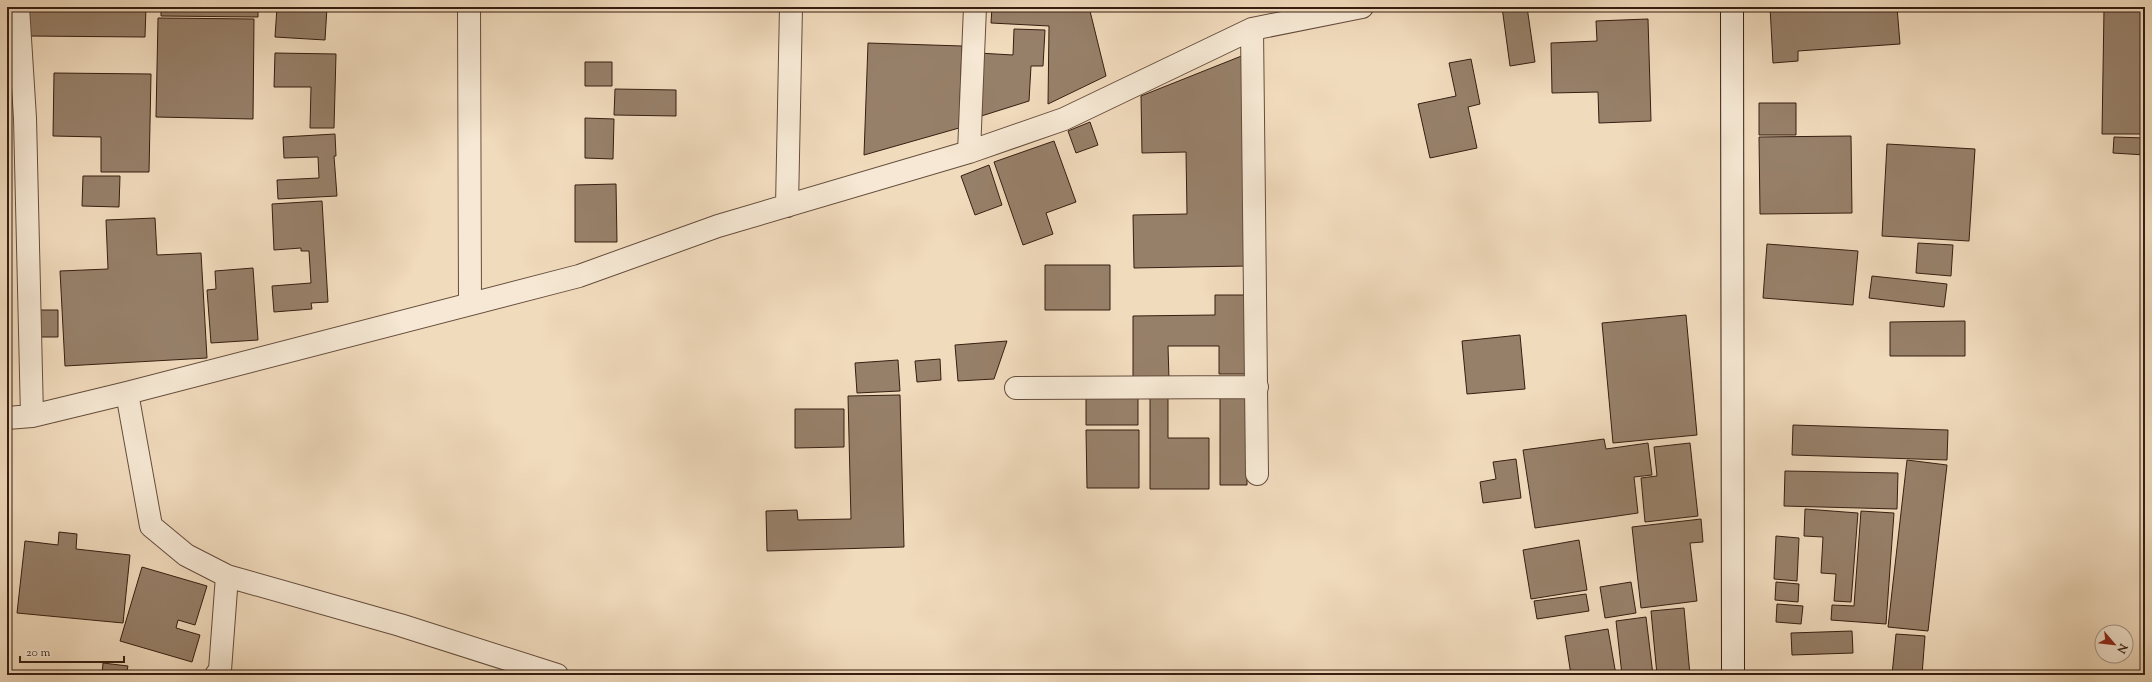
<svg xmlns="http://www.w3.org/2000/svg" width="2152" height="682" font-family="'Sorts Mill Goudy',serif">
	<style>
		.building { fill: #97806a; stroke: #361e11 }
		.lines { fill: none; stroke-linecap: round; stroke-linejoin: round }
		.minor-casing { stroke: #654d3c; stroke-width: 24 }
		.secondary-casing { stroke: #361e11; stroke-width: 24 }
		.minor { stroke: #f6e8d4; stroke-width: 22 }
		.secondary { stroke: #f6e8d4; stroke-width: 22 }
	</style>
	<rect width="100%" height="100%" fill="#f1dbbd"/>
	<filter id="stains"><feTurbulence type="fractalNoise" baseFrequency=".005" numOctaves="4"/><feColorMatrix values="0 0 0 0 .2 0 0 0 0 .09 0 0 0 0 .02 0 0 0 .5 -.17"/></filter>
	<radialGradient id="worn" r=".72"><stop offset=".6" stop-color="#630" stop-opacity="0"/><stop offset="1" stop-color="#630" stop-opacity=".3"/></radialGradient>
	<!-- building -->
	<path class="building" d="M 29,7 L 146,7 L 145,37 L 28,36 Z
		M 161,7 L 258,7 L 258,17 L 161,16 Z
		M 277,7 L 327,7 L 325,40 L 275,37 Z
		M 992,7 L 1089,7 L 1106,76 L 1048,104 L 1049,26 L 991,23 Z
		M 1502,7 L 1527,7 L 1535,62 L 1510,66 Z
		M 1770,7 L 1897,7 L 1900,44 L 1798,51 L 1798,61 L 1773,63 Z
		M 2104,9 L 2145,10 L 2145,134 L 2102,134 Z
		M 158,18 L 254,19 L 253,119 L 156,117 Z
		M 1648,19 L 1651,121 L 1599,123 L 1598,92 L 1552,93 L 1551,43 L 1597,41 L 1596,21 Z
		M 1014,29 L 1045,30 L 1043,66 L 1031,66 L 1029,101 L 975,118 L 978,53 L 1013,55 Z
		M 868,43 L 962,46 L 959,128 L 864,155 Z
		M 275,53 L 336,54 L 334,128 L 310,128 L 311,87 L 274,87 Z
		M 1244,55 L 1247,266 L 1134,268 L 1133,215 L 1187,214 L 1186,152 L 1142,153 L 1141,96 Z
		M 1471,59 L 1480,104 L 1468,107 L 1477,148 L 1430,158 L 1418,104 L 1456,96 L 1449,63 Z
		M 585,62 L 612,62 L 612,86 L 585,86 Z
		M 54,73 L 151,74 L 149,172 L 101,172 L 101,137 L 53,136 Z
		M 615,89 L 676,90 L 676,116 L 614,115 Z
		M 1759,103 L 1796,103 L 1796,135 L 1759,135 Z
		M 585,118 L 614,119 L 613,159 L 585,158 Z
		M 1090,122 L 1098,145 L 1076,153 L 1068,131 Z
		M 335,134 L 336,156 L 334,156 L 337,196 L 278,199 L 277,180 L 319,178 L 318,157 L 284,158 L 283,137 Z
		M 1851,136 L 1852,213 L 1760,214 L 1759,137 Z
		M 2114,137 L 2145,138 L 2145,155 L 2113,153 Z
		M 1054,141 L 1076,202 L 1046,213 L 1053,234 L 1023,245 L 994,162 Z
		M 1887,144 L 1975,149 L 1969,241 L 1882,236 Z
		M 989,165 L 1002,205 L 975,215 L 961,176 Z
		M 83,176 L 120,176 L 119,207 L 82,206 Z
		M 616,184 L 617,242 L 575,242 L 575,185 Z
		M 322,201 L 328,302 L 311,303 L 312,309 L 274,312 L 272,286 L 311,283 L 309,251 L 301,251 L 301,248 L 274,250 L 272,204 Z
		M 155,218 L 157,255 L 201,253 L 207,358 L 65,366 L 60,271 L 108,269 L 106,220 Z
		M 1918,243 L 1953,245 L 1951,276 L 1916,273 Z
		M 1767,244 L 1858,251 L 1853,305 L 1763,298 Z
		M 1045,265 L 1110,265 L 1110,310 L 1045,310 Z
		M 253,268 L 258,340 L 211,343 L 207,290 L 216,289 L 215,271 Z
		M 1872,276 L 1947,284 L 1944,307 L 1869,298 Z
		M 1215,295 L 1247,295 L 1248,374 L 1219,374 L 1219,346 L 1168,346 L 1169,380 L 1133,380 L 1133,316 L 1215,315 Z
		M 36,310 L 58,310 L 58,337 L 36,337 Z
		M 1686,315 L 1697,435 L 1613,443 L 1602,323 Z
		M 1965,321 L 1965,356 L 1890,356 L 1890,322 Z
		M 1520,335 L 1525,389 L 1467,394 L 1462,341 Z
		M 1007,341 L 994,379 L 958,381 L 955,345 Z
		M 940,359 L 941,380 L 917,382 L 915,361 Z
		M 898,360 L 900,391 L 857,393 L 855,363 Z
		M 1247,392 L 1247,485 L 1220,485 L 1220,393 Z
		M 900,395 L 904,547 L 767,551 L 766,511 L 797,510 L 798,520 L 851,519 L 848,396 Z
		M 1138,396 L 1138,425 L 1086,425 L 1086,397 Z
		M 1168,396 L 1168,438 L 1209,438 L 1209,489 L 1150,489 L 1150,397 Z
		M 795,409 L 844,409 L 844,447 L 795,448 Z
		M 1793,425 L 1948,430 L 1947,460 L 1792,455 Z
		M 1086,430 L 1139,430 L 1139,488 L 1087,488 Z
		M 1604,439 L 1606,449 L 1648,443 L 1652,475 L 1634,477 L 1638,513 L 1535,528 L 1523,450 Z
		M 1690,443 L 1698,516 L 1645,522 L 1641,478 L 1657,476 L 1654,447 Z
		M 1516,459 L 1521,498 L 1483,503 L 1480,482 L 1496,479 L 1493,462 Z
		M 1907,460 L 1947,465 L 1928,631 L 1888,627 Z
		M 1785,471 L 1898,473 L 1897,509 L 1784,506 Z
		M 1805,509 L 1858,513 L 1851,602 L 1834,601 L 1836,574 L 1821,573 L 1823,537 L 1804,536 Z
		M 1861,511 L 1894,513 L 1886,624 L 1831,620 L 1832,605 L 1854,606 Z
		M 1701,519 L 1703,542 L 1690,543 L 1697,601 L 1641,608 L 1632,527 Z
		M 59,532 L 77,534 L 76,549 L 130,555 L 123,623 L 17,613 L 25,541 L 58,545 Z
		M 1776,536 L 1799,538 L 1797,581 L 1774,579 Z
		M 1579,540 L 1587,590 L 1531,599 L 1523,550 Z
		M 142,567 L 207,586 L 195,625 L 178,620 L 176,628 L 200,635 L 192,662 L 120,641 Z
		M 1631,582 L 1636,613 L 1605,618 L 1600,587 Z
		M 1776,582 L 1799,584 L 1798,602 L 1775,600 Z
		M 1586,594 L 1589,611 L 1537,619 L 1534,601 Z
		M 1777,604 L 1803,606 L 1801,624 L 1776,622 Z
		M 1684,608 L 1690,675 L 1657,675 L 1651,611 Z
		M 1646,617 L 1653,675 L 1622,675 L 1616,621 Z
		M 1608,629 L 1616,675 L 1571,675 L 1565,636 Z
		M 1852,631 L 1853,653 L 1792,655 L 1791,633 Z
		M 1896,634 L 1925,636 L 1922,675 L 1892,675 Z
		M 103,663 L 128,666 L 126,675 L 102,675 Z"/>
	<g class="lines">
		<defs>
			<path id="minor" d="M 18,7 L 25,118 L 32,416
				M 469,7 L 470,304
				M 1252,29 L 1257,474
				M 969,152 L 975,7
				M 787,206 L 791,7
				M 1016,388 L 1257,387
				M 127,393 L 151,526 L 186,555 L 227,576 L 400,625 L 557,675
				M 7,418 L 32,416 L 127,393 L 579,276 L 718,226 L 969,152 L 1064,119 L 1252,29 L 1362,7
				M 216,675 L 220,670 L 227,576"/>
			<path id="secondary" d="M 1732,7 L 1733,675"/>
		</defs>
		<!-- minor casing -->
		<use href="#minor" class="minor-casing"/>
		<!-- secondary casing -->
		<use href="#secondary" class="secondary-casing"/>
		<!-- minor -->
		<use href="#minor" class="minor"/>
		<!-- secondary -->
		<use href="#secondary" class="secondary"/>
	</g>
	<!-- margin -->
	<rect width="2152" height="682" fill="none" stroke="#f1dbbd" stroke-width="24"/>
	<rect x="8" y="8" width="2136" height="666" fill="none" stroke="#361e11" stroke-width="2"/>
	<rect x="12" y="12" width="2128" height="658" fill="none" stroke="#361e11"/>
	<!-- north arrow -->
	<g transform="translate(2114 644) rotate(118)"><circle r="19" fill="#f6e8d4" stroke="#a99786"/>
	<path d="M0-3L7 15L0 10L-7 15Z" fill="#8f2418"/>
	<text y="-6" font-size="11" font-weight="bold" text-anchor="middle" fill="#361e11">N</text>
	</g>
	<!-- scale -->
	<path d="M20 656v6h104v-6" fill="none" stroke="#361e11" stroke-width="2"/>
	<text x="26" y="656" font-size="12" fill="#361e11" stroke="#f6e8d4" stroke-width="3" paint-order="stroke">20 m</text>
	<rect width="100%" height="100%" filter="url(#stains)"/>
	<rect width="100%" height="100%" fill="url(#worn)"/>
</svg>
